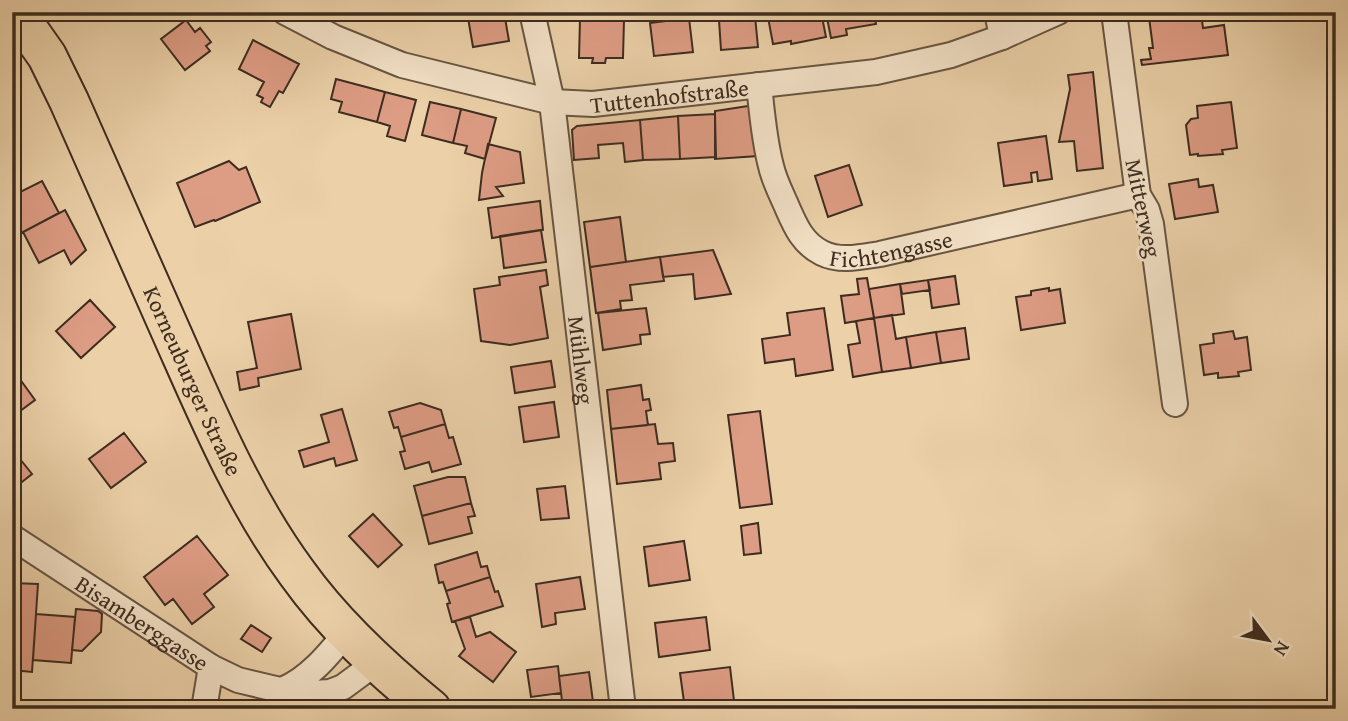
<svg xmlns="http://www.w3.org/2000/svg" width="1348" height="721" font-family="'Gentium Book Plus',serif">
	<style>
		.building { fill: #dd9c84; stroke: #3d2c1f; stroke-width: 2 }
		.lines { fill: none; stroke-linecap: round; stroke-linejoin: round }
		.minor-casing { stroke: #685541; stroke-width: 28 }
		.primary-casing { stroke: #3d2c1f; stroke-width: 42 }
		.minor { stroke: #f2e0c6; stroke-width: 24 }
		.primary { stroke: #ebd0a8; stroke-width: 38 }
		.labels { text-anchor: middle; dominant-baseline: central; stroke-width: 6; stroke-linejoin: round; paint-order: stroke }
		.street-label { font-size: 23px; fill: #3d2c1f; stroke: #f2e0c6 }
	</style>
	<rect width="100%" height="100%" fill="#ebd0a8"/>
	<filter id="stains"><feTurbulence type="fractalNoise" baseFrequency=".00286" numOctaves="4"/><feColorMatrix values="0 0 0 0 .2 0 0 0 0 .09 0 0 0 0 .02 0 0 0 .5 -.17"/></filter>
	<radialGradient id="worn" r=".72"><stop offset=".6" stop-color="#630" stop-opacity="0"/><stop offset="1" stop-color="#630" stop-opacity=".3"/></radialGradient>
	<!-- building -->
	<path class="building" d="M 467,12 L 504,12 L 509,41 L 473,47 Z
		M 767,12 L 780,12 L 784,15 L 787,12 L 821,12 L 826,37 L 791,44 L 791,41 L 773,44 Z
		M 830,12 L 874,12 L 876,24 L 846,29 L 847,35 L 831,38 L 826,13 Z
		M 1186,12 L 1201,12 L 1203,28 L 1224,25 L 1228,55 L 1142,65 L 1141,60 L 1151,59 L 1149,48 L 1153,48 L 1149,17 Z
		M 755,16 L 758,47 L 721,50 L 719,20 Z
		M 689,18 L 693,52 L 654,56 L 650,23 Z
		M 580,19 L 624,20 L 623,58 L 606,58 L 605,63 L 592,63 L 593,58 L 579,58 Z
		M 186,20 L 195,32 L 200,28 L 211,42 L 206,46 L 210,51 L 185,70 L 161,39 Z
		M 253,40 L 299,64 L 283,93 L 279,91 L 270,107 L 261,102 L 263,98 L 257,95 L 264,82 L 239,69 Z
		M 1093,72 L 1103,168 L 1077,171 L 1074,141 L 1059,142 L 1070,89 L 1068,75 Z
		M 336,79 L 385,92 L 377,122 L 339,112 L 342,102 L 331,99 Z
		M 385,92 L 416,100 L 405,141 L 387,136 L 390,126 L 377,122 Z
		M 430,102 L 461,109 L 453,143 L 422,135 Z
		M 1231,102 L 1237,148 L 1222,150 L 1223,154 L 1198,156 L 1198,154 L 1190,155 L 1186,125 L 1191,119 L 1198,118 L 1197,106 Z
		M 755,105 L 758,156 L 715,159 L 715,111 Z
		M 461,109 L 496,118 L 485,159 L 465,153 L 467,146 L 453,143 Z
		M 715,114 L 716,157 L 680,159 L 678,116 Z
		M 678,116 L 680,159 L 643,160 L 640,120 Z
		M 640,120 L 643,160 L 625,162 L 623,143 L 598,145 L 599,158 L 574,160 L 572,130 L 577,126 Z
		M 1046,136 L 1052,179 L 1038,181 L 1037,172 L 1031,173 L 1032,182 L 1004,186 L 998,143 Z
		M 488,144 L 520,152 L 524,183 L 496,187 L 503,196 L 479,200 L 482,173 Z
		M 229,161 L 239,170 L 246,167 L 260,202 L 215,221 L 214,220 L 195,227 L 177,183 Z
		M 849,165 L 862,205 L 828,217 L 815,176 Z
		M 1198,179 L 1199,187 L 1213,185 L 1218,212 L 1175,219 L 1169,184 Z
		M 42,181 L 59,213 L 12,238 L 12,196 Z
		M 540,201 L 543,230 L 492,238 L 488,208 Z
		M 65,210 L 86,250 L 71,264 L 64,250 L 39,263 L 23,232 Z
		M 620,217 L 626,262 L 590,267 L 584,222 Z
		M 541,230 L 546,262 L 504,268 L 500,236 Z
		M 713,250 L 731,294 L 695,299 L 693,274 L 663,277 L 660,257 Z
		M 660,257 L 664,281 L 630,285 L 632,300 L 620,301 L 621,309 L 596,313 L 590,267 Z
		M 546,270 L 548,285 L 540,287 L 548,338 L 510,345 L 481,341 L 474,289 L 500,285 L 499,277 Z
		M 955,276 L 959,304 L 932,308 L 928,280 Z
		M 867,278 L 874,318 L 845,323 L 841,296 L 859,294 L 857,279 Z
		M 928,280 L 930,290 L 902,294 L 900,284 Z
		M 900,284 L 904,314 L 874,318 L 869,289 Z
		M 1049,288 L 1049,291 L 1060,289 L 1065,323 L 1021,330 L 1016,297 L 1031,295 L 1031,291 Z
		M 90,300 L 115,327 L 81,358 L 56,331 Z
		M 646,308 L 650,334 L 640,335 L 641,344 L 603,350 L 598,313 Z
		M 824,308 L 833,370 L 796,376 L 794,359 L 765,363 L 762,339 L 790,335 L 787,313 Z
		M 291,314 L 301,369 L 258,378 L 259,386 L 240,390 L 237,372 L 257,368 L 248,322 Z
		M 892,315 L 896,339 L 906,337 L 911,368 L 882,372 L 874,318 Z
		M 874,318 L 882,372 L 853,377 L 848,345 L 860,343 L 856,321 Z
		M 965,328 L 969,359 L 941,363 L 936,332 Z
		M 1233,331 L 1235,339 L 1247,337 L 1251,370 L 1238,372 L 1239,376 L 1218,378 L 1218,373 L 1204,375 L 1200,345 L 1214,343 L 1213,334 Z
		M 936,332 L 941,363 L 911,368 L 906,337 Z
		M 551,361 L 555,387 L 515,393 L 511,367 Z
		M 22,382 L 35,400 L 12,417 L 12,390 Z
		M 641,385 L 643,400 L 649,399 L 651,410 L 646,411 L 648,425 L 611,429 L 607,390 Z
		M 554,402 L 559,437 L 524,442 L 519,407 Z
		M 420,403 L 441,410 L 445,424 L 401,437 L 398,427 L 394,428 L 389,412 Z
		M 342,409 L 357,460 L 336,466 L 334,458 L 304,467 L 299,451 L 329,442 L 321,415 Z
		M 760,411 L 772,504 L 740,508 L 728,415 Z
		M 445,424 L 449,438 L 453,437 L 461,464 L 432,472 L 429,462 L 405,469 L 400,452 L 405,451 L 401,437 Z
		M 655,424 L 658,444 L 673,443 L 675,461 L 659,463 L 661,479 L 617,484 L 611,429 Z
		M 124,433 L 146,462 L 111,488 L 89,459 Z
		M 12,449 L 32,474 L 13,489 L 12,488 Z
		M 448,477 L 465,477 L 471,503 L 422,516 L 414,486 Z
		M 565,486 L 569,518 L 541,520 L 537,489 Z
		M 471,503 L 475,516 L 468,517 L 472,533 L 429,544 L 422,516 Z
		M 373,514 L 402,545 L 378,567 L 349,536 Z
		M 758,523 L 761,553 L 744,555 L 741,526 Z
		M 197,536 L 228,575 L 204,594 L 214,607 L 192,624 L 173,599 L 165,605 L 144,577 Z
		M 684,541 L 690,580 L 649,586 L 644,547 Z
		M 477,552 L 481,567 L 487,566 L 490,577 L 446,591 L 443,582 L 439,583 L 435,565 Z
		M 490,577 L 495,592 L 498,591 L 503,606 L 452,622 L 447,604 L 450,603 L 446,591 Z
		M 580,577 L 585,609 L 555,613 L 556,624 L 542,627 L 536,584 Z
		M 12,583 L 38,584 L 32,672 L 12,670 Z
		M 76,609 L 98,611 L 102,614 L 101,632 L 82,651 L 72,650 Z
		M 36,614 L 75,617 L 71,663 L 33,660 Z
		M 470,617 L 476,637 L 490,632 L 516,652 L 493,682 L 459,656 L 465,649 L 455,621 Z
		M 706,617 L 710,650 L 659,657 L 655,623 Z
		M 251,625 L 271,638 L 262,652 L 241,639 Z
		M 558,666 L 561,693 L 531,697 L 527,670 Z
		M 730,667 L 735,709 L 685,709 L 680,673 Z
		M 589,672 L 594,709 L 563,709 L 559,676 Z"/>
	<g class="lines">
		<defs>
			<g id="minor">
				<path id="s1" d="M 285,12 L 333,37 L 402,65 L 552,102 L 593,104 L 876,72 L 951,55 L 1002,37 L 1058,12"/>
				<path id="s2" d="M 532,12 L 552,102 L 623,709"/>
				<path d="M 997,12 L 1002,37"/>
				<path d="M 1114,12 L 1138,195 L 1147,210 L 1151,224 L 1175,404"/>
				<path id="s3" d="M 759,85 C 762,112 764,140 771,166 C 774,180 781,193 787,207 C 795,225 802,243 822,253 C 840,262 861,257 880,254 L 1138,195"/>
				<path id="s4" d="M 12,537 L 211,667 L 238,680 L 297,694 L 330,692 L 343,687 L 366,670 L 376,660"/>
				<path d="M 282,690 C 309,679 329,654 347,632"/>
				<path d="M 204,709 L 211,667"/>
			</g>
			<g id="primary">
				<path id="s5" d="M 16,12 L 47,56 L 69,101 C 105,182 140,263 176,343 C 211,422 246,504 297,573 C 334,625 382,669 431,709"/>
			</g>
		</defs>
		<!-- minor casing -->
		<use href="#minor" class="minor-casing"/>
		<!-- primary casing -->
		<use href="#primary" class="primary-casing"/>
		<!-- minor -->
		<use href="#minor" class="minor"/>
		<!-- primary -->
		<use href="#primary" class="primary"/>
	</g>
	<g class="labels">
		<!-- street labels -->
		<g class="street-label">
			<text stroke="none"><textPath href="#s1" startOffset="401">Tuttenhofstraße</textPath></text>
			<text transform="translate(1144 208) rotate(78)">Mitterweg</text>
			<text stroke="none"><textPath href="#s3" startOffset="256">Fichtengasse</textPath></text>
			<text stroke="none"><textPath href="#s2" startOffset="352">Mühlweg</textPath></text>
			<text stroke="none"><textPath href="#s5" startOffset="410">Korneuburger Straße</textPath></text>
			<text stroke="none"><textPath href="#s4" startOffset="156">Bisamberggasse</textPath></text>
		</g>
	</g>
	<!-- margin -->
	<rect width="1348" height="721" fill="none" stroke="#ebd0a8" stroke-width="42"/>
	<rect x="14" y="14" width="1320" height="693" fill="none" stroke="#3d2c1f" stroke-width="3.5"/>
	<rect x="21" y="21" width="1306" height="679" fill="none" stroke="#3d2c1f" stroke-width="2"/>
	<!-- north arrow -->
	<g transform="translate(1268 640) rotate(122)" stroke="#f2e0c6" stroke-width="5" paint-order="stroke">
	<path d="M0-5L12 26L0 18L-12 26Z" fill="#3d2c1f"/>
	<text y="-10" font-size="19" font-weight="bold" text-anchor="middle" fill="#3d2c1f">N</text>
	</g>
	<rect width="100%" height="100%" filter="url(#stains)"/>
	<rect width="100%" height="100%" fill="url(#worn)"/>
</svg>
